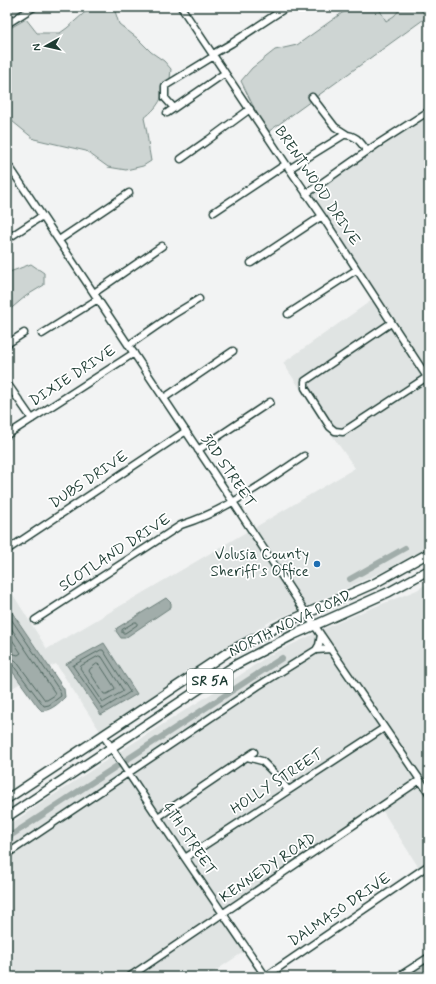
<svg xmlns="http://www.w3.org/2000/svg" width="436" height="984" font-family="Mynerve,sans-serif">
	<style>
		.built { fill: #e0e4e3 }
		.green { fill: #ced5d3; stroke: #768984 }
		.water { fill: #a1adaa; stroke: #6d807b }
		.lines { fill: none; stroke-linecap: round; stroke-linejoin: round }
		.shore { stroke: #536a63; stroke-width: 1 }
		.canal { stroke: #a1adaa; stroke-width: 6 }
		.minor-casing { stroke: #1f3d34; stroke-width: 9 }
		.major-casing { stroke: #1f3d34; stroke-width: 11 }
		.minor { stroke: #fff; stroke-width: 6 }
		.major { stroke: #fff; stroke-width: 8 }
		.poi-dot { fill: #1f6fb2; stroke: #fff; stroke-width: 1.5 }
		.labels { text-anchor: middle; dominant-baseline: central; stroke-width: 3.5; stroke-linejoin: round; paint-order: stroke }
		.shield { fill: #fff; stroke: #627771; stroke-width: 1 }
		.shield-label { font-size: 14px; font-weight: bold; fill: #1f3d34 }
		.street-label { font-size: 15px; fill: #1f3d34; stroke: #fff }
		.poi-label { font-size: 15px; fill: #1f3d34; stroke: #fff; text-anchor: end }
	</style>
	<rect width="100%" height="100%" fill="#f2f3f3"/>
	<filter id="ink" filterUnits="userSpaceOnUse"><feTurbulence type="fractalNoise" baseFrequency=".025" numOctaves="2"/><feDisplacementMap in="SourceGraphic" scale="8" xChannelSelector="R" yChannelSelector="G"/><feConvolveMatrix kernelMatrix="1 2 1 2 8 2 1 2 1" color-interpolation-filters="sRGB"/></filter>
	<g filter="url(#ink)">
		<!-- built -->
		<path class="built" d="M 7,7 L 28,7 L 7,21 Z
			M 39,7 L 42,7 L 7,30 L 7,28 Z
			M 378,7 L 402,7 L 394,16 L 386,21 Z
			M 418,7 L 429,7 L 429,15 L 427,17 Z
			M 429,114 L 429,374 L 326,216 L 311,194 L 378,147 Z
			M 372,300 L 387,322 L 303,379 L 302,381 L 302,389 L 310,403 L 283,363 Z
			M 390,327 L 423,376 L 342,429 L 337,428 L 332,425 L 308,387 L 308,383 Z
			M 426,381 L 429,386 L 429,547 L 382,572 L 305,607 L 254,528 L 355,468 L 329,431 L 334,434 L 345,435 Z
			M 248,531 L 299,610 L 271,621 L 231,646 L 100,731 L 56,664 L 49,667 L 7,605 L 7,585 L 47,649 Z
			M 429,582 L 429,787 L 386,726 L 334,648 L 334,646 L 321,630 L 362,612 L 417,590 Z
			M 316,633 L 318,636 L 316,644 L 312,649 L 257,684 L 130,769 L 119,752 L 233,680 L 268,656 Z
			M 329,652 L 379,727 L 186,854 L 162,818 L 258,752 L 254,748 L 159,813 L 133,774 L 260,688 L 316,653 Z
			M 7,664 L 21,683 L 7,691 Z
			M 382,732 L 416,779 L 225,909 L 189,859 Z
			M 113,756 L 125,772 L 7,850 L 7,826 Z
			M 128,777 L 180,858 L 219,913 L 124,977 L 7,977 L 7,857 Z
			M 419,784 L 429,799 L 429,862 L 419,868 L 382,810 Z
			M 223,918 L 245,951 L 206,977 L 134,977 Z"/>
		<!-- green -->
		<path class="green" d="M 91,7 L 110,7 L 115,11 L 119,24 L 137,38 L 151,52 L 164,61 L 171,69 L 170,79 C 159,86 164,85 162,95 C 160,104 151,113 144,118 C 148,133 148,147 151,161 L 143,166 L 126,170 L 108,167 L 86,151 L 34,139 L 7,117 L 7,30 L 26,19 L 37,33 L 60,33 L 67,28 Z
			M 354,7 L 378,7 L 386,21 L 394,16 L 402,7 L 418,7 L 427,17 L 316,97 L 312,93 L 307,96 L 311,101 L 268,132 L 256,112 L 241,81 L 252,68 L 275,50 L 297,45 L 342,13 Z
			M 31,264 L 44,273 L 44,285 L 26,296 L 7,312 L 7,273 Z
			M 429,957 L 429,977 L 412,977 L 408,970 Z"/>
		<!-- water -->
		<path class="water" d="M 166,598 L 171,603 L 171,607 L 125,638 L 121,638 L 116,631 L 117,628 Z
			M 7,605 L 64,689 L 65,697 C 59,703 52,710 42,711 L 38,707 L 7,664 Z
			M 104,643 L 137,694 L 101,715 L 66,664 Z"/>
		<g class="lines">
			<!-- shore -->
			<path class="shore" d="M 7,613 L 60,691 L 61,696 L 49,705 L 44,706 L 12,664 L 7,663
				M 7,622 L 55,693 L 55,695 L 47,700 L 45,700 L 16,661 L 12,658 L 7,658
				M 135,622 L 137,622 L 137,625 L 125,633 L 122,633 L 122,630 Z
				M 7,632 L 21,653 L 18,655 L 7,652
				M 101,650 L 103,650 L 130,692 L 103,709 L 73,666 Z
				M 99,656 L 102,657 L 123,690 L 122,692 L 104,702 L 103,702 L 80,668 L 81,666 Z
				M 97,664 L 100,665 L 115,688 L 114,690 L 107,694 L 104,694 L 89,671 L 90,669 Z"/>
			<!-- canal -->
			<path class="canal" d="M 350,579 L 405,548
				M 7,838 L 282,658"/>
			<defs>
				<path id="minor" d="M 181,7 L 286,164 L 322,216 L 429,380
					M 7,24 L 34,7
					M 213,54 L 232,43 L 287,7
					M 312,97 L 335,127 L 346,134
					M 174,108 L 165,98 L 165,86 L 214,56
					M 167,113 L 225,73
					M 181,159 L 208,140 L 250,109
					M 7,163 L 233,502 L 306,613 L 429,793
					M 289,169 L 344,135 C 356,134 361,143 367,151
					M 306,194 L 376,145 L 429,111
					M 214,212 L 286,164
					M 7,239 L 42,216
					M 59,240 L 129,193
					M 251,263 L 322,216
					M 94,293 L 162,246
					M 288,314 L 356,270
					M 391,323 L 305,381 L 305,388 L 330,427 L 335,431 L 343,432 L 427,377
					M 42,334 L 98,299
					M 7,344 L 24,333
					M 129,345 L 171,316 L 199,299
					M 7,383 L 32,419
					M 164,398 L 233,351
					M 7,435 L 134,353
					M 198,450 L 270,402
					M 7,550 L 186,431
					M 35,620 L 181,525 C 226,511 265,482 304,456
					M 316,650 L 319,645 L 321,635
					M 103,735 L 185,858 L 266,977
					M 247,757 L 262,761 L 274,773 L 288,790
					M 158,817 L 254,752
					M 7,854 L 258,686 L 316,650 L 331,649
					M 185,858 L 384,728
					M 129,977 L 420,780
					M 265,977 L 429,865
					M 398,977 L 429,957"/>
				<path id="major" d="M 7,799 L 228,652 L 287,622 L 375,583 L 429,553
					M 7,817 L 237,664 L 293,635 L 389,592 L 429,570"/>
			</defs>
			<!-- minor casing -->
			<use href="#minor" class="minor-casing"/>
			<!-- major casing -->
			<use href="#major" class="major-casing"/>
			<!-- minor -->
			<use href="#minor" class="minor"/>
			<!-- major -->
			<use href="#major" class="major"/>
		</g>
	</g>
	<!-- markers -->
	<circle class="poi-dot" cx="317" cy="564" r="4"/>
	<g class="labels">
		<!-- shield labels -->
		<rect class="shield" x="187" y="669" width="46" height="24" rx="3"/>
		<g class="shield-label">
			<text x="210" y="681">SR 5A</text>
		</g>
		<!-- street labels -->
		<g class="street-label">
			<text transform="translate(317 186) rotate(56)">BRENTWOOD DRIVE</text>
			<text transform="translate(73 376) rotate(-33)">DIXIE DRIVE</text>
			<text transform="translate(228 471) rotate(56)">3RD STREET</text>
			<text transform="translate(89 480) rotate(-34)">DUBS DRIVE</text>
			<text transform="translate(115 553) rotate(-33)">SCOTLAND DRIVE</text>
			<text transform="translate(290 624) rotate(-26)">NORTH NOVA ROAD</text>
			<text transform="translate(277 782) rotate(-33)">HOLLY STREET</text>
			<text transform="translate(189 839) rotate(56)">4TH STREET</text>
			<text transform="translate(268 868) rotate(-34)">KENNEDY ROAD</text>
			<text transform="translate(340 910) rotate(-34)">DALMASO DRIVE</text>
		</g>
		<!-- poi labels -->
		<g class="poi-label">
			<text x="309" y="555">Volusia County<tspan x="309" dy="17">Sheriff's Office</tspan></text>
		</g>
	</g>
	<!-- margin -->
	<rect width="436" height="984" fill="none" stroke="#fff" stroke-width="24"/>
	<rect x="12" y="12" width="412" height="960" fill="none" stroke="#1f3d34" stroke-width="1.5" filter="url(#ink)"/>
	<!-- north arrow -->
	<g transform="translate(46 46) rotate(262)" stroke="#ffffff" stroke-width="3" paint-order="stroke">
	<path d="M0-3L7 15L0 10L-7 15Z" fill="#1f3d34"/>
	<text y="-6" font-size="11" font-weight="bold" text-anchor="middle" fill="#1f3d34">N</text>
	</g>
</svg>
